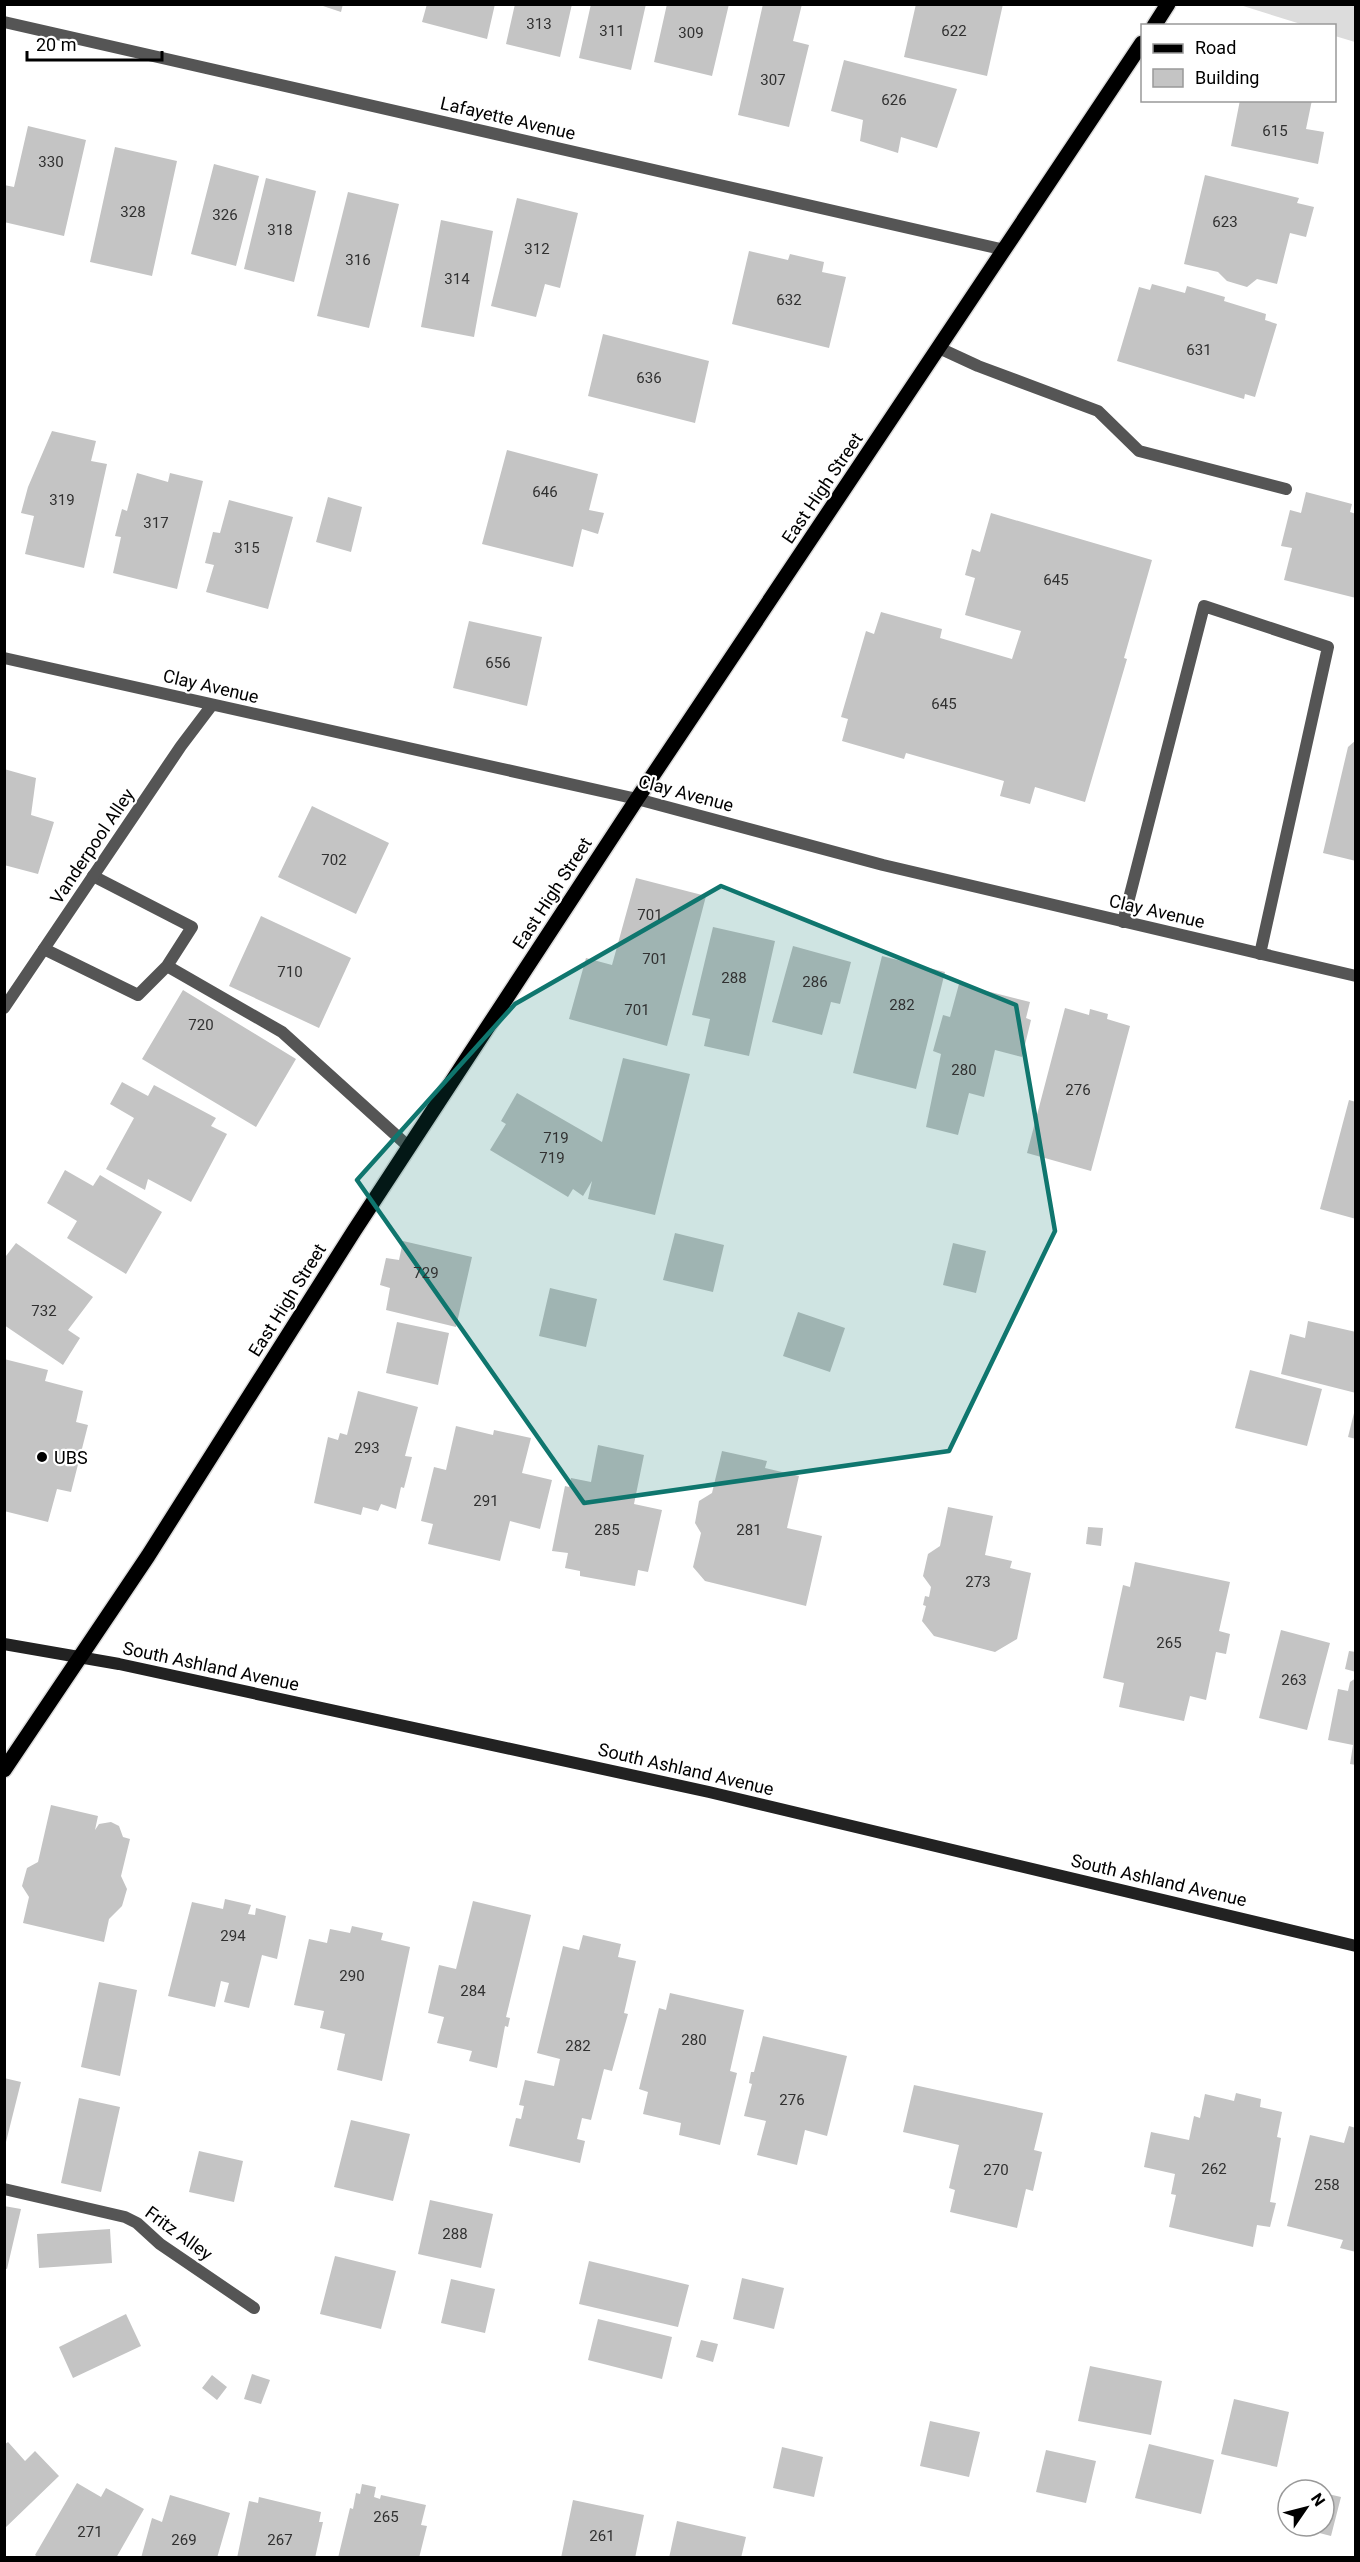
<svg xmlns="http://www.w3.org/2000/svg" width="1360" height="2562" font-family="Roboto,sans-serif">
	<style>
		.green { fill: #dcdcdc }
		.building { fill: #c4c4c4 }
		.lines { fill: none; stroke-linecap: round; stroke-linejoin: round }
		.primary-casing { stroke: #dbdbdb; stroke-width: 18 }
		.lane { stroke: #555; stroke-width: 12 }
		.street { stroke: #555; stroke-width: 12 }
		.secondary { stroke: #222; stroke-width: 12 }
		.primary { stroke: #000; stroke-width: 15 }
		.marked { fill: #0f766e; fill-opacity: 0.2; stroke: #0f766e; stroke-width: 4.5; stroke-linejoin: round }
		.poi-dot { fill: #000; stroke: #fff; stroke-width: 2 }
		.labels { text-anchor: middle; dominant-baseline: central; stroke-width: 4.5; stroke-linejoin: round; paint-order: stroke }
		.number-label { font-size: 15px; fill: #313131 }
		.street-label { font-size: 18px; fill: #000; stroke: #fff }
		.poi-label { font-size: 18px; fill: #000; stroke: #fff; text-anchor: start }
	</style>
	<rect width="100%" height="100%" fill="#fff"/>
	<!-- green -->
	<path class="green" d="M 1240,5 L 1355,5 L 1355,42 L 1335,36 L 1334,26 L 1304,25 Z"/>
	<!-- building -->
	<path class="building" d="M 317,4 L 343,4 L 341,12 Z
		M 427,4 L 495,4 L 487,39 L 422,22 Z
		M 515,4 L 572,4 L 560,57 L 506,44 Z
		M 591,4 L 646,4 L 631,70 L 579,58 Z
		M 667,4 L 729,4 L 712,76 L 654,62 Z
		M 763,4 L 802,4 L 793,41 L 809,45 L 789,127 L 738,115 Z
		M 916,4 L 1003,4 L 987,76 L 904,57 Z
		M 844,60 L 957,89 L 937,148 L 901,137 L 898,153 L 860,141 L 863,120 L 831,111 Z
		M 1240,100 L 1312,100 L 1306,129 L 1324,132 L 1318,164 L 1231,146 Z
		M 28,126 L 86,140 L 64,236 L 4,222 L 4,185 L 14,187 Z
		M 115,147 L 177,161 L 152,276 L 90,262 Z
		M 214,164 L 259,176 L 236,266 L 191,254 Z
		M 1205,175 L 1299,198 L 1297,203 L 1314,207 L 1306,237 L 1290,233 L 1277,284 L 1257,279 L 1247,287 L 1227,281 L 1218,272 L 1184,264 Z
		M 266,178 L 316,191 L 294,282 L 244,269 Z
		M 348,192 L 399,204 L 369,328 L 317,316 Z
		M 517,198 L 578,213 L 560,288 L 545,284 L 536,317 L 491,306 Z
		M 441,220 L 493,231 L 474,337 L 421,327 Z
		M 749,251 L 788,260 L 790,254 L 824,262 L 822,272 L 846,277 L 829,348 L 732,324 Z
		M 1152,284 L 1185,293 L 1187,286 L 1225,297 L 1224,301 L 1266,314 L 1265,320 L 1277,324 L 1255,397 L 1245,394 L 1244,399 L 1117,361 L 1139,287 L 1150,290 Z
		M 603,334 L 709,361 L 695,423 L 588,396 Z
		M 52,431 L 96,441 L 91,461 L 107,464 L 84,568 L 25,554 L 34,516 L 21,513 L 28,487 Z
		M 507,450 L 598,474 L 589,510 L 604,513 L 598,534 L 582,529 L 573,567 L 482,544 Z
		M 137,473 L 168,482 L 170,473 L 203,481 L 177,589 L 113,573 L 121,537 L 115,536 L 122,509 L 127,511 Z
		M 1306,492 L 1352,504 L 1350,512 L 1356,514 L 1356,598 L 1284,580 L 1292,548 L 1281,546 L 1290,510 L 1301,513 Z
		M 328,497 L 362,507 L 351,552 L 316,542 Z
		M 229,500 L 293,517 L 268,609 L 206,592 L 214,565 L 205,563 L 213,532 L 220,533 Z
		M 991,513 L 1152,560 L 1124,658 L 1127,659 L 1085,802 L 1035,787 L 1030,804 L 1000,796 L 1004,781 L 906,753 L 904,759 L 842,741 L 848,719 L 841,717 L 866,631 L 874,634 L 881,612 L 942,629 L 940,638 L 1012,659 L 1021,631 L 965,615 L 975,578 L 965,575 L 972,549 L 980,552 Z
		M 469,621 L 542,637 L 527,706 L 453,688 Z
		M 1356,740 L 1356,861 L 1323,853 L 1348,747 Z
		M 4,769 L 36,778 L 31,815 L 54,822 L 38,874 L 4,865 Z
		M 312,806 L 389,843 L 356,914 L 278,877 Z
		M 636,878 L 706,896 L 667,1046 L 569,1019 L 586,958 L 612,965 Z
		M 261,916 L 351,958 L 319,1028 L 229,986 Z
		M 713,927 L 775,941 L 749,1056 L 704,1046 L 710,1019 L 692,1015 Z
		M 793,946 L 851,962 L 840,1004 L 831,1002 L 822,1035 L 772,1022 Z
		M 882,956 L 945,972 L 916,1089 L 853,1073 Z
		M 959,984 L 1030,1002 L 1026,1018 L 1031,1020 L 1022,1057 L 995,1050 L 984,1097 L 969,1093 L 958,1135 L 926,1127 L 941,1054 L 933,1051 L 943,1015 L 950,1017 Z
		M 183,990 L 296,1059 L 256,1127 L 142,1059 Z
		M 1065,1008 L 1089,1015 L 1090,1009 L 1108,1014 L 1107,1019 L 1130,1026 L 1091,1171 L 1027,1153 Z
		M 623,1058 L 690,1074 L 655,1215 L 588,1199 L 592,1181 L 583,1196 L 573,1189 L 568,1197 L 490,1150 L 506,1124 L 501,1121 L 517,1093 L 602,1142 Z
		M 122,1082 L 148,1096 L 154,1085 L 216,1118 L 211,1126 L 227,1134 L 191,1202 L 148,1179 L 145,1190 L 106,1169 L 134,1118 L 110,1104 Z
		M 1349,1100 L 1356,1102 L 1356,1219 L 1320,1209 Z
		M 65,1170 L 93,1186 L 100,1175 L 162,1212 L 126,1274 L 67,1238 L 77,1221 L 47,1203 Z
		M 675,1233 L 724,1245 L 713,1292 L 663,1280 Z
		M 403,1241 L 472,1257 L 456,1327 L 386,1310 L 390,1288 L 380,1285 L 386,1258 L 399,1260 Z
		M 16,1243 L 93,1297 L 68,1330 L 80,1338 L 63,1365 L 4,1325 L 4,1254 L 6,1256 Z
		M 953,1243 L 986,1251 L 976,1293 L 943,1285 Z
		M 550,1288 L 597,1299 L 586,1347 L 539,1336 Z
		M 798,1312 L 845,1328 L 830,1372 L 783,1356 Z
		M 1308,1321 L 1356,1332 L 1356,1393 L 1281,1374 L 1290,1334 L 1305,1338 Z
		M 397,1322 L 449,1333 L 438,1385 L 386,1373 Z
		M 4,1359 L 48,1370 L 45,1381 L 83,1391 L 76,1422 L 88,1425 L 71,1492 L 57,1489 L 48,1522 L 4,1511 Z
		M 1250,1370 L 1322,1389 L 1307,1446 L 1235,1428 Z
		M 358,1391 L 418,1407 L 405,1456 L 412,1457 L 404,1488 L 401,1487 L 396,1509 L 381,1504 L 378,1511 L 363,1507 L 361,1515 L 314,1503 L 328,1437 L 338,1440 L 340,1433 L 347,1435 Z
		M 1355,1409 L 1356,1409 L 1356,1439 L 1348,1437 Z
		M 456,1426 L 493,1435 L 494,1430 L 531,1438 L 522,1473 L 552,1480 L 540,1529 L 510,1521 L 500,1561 L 428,1544 L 433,1524 L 421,1521 L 434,1467 L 446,1470 Z
		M 598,1445 L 644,1455 L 634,1504 L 662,1510 L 648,1572 L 638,1570 L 635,1586 L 580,1576 L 580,1571 L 565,1568 L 568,1553 L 552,1551 L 565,1486 L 569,1487 L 571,1478 L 591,1482 Z
		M 722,1451 L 767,1461 L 765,1468 L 799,1476 L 787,1528 L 822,1536 L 806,1606 L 705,1581 L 693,1567 L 701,1533 L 695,1523 L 699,1501 L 712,1493 Z
		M 948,1507 L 993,1516 L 985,1555 L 1012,1561 L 1010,1568 L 1031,1573 L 1017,1639 L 995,1652 L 934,1636 L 922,1621 L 926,1606 L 923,1605 L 925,1596 L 929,1597 L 931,1587 L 923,1576 L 928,1554 L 940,1546 Z
		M 1088,1527 L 1103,1528 L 1101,1546 L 1086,1544 Z
		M 1135,1562 L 1230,1582 L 1219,1631 L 1230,1634 L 1226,1654 L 1216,1652 L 1206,1700 L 1190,1696 L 1184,1721 L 1119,1707 L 1124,1683 L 1103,1678 L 1123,1585 L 1130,1587 Z
		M 1281,1630 L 1330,1643 L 1307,1730 L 1259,1718 Z
		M 1349,1651 L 1356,1652 L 1356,1672 L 1345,1669 Z
		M 1356,1678 L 1356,1765 L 1350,1764 L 1353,1745 L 1328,1740 L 1338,1689 L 1348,1691 L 1350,1682 Z
		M 51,1805 L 98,1816 L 95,1830 L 99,1824 L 111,1822 L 119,1826 L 123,1837 L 130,1839 L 121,1876 L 127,1889 L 122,1906 L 109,1919 L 104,1942 L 23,1923 L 29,1897 L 22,1886 L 27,1868 L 38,1862 Z
		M 225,1899 L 251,1905 L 248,1914 L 255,1915 L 256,1908 L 286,1916 L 277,1959 L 262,1955 L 249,2008 L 224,2002 L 229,1983 L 221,1981 L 215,2007 L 168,1996 L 192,1902 L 223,1909 Z
		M 473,1901 L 531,1915 L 506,2017 L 510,2018 L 508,2027 L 505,2026 L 497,2068 L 469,2061 L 472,2051 L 437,2043 L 444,2017 L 428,2013 L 439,1965 L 456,1969 Z
		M 352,1926 L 383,1933 L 381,1940 L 410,1947 L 382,2081 L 337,2070 L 345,2034 L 320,2028 L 324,2011 L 294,2005 L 309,1939 L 327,1943 L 330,1929 L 350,1933 Z
		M 583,1935 L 621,1944 L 618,1957 L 636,1961 L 624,2013 L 628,2014 L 612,2071 L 604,2069 L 591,2120 L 582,2118 L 577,2139 L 585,2141 L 580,2163 L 509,2146 L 516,2118 L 521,2119 L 524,2106 L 519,2105 L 525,2080 L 554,2086 L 560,2059 L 537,2053 L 563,1946 L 579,1950 Z
		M 99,1982 L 137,1990 L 120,2076 L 81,2067 Z
		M 670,1993 L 744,2010 L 730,2071 L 737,2073 L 720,2145 L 679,2135 L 681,2123 L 643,2114 L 648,2092 L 639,2089 L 659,2008 L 666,2010 Z
		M 763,2036 L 847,2056 L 827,2136 L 805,2130 L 797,2165 L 757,2155 L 766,2121 L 744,2116 L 752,2084 L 749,2083 L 751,2072 L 754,2072 Z
		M 4,2078 L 21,2082 L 5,2146 L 4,2146 Z
		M 914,2085 L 1043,2113 L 1034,2150 L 1042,2152 L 1033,2191 L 1026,2189 L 1017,2228 L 950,2212 L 955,2190 L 949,2188 L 959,2145 L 903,2132 Z
		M 1236,2093 L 1261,2099 L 1260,2107 L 1282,2112 L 1277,2137 L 1281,2138 L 1270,2202 L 1276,2203 L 1270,2227 L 1257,2225 L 1253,2247 L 1169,2227 L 1176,2195 L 1171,2194 L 1175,2174 L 1144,2167 L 1151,2132 L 1189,2140 L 1194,2116 L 1200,2118 L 1205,2094 L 1234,2101 Z
		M 79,2098 L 120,2107 L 101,2192 L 61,2183 Z
		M 351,2120 L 410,2134 L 393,2201 L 334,2187 Z
		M 1349,2126 L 1356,2128 L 1356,2252 L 1340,2248 L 1343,2240 L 1287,2226 L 1310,2135 L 1344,2143 Z
		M 199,2151 L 243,2161 L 234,2202 L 189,2192 Z
		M 430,2200 L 493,2214 L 481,2268 L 418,2254 Z
		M 4,2206 L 21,2209 L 7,2269 L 4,2268 Z
		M 110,2229 L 112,2263 L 39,2268 L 37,2234 Z
		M 335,2256 L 396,2271 L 381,2329 L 320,2314 Z
		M 589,2261 L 689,2285 L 678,2327 L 579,2304 Z
		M 742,2278 L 784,2288 L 774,2329 L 733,2319 Z
		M 451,2279 L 495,2289 L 485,2333 L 441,2323 Z
		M 126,2314 L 141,2346 L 73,2378 L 59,2347 Z
		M 598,2319 L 672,2337 L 662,2379 L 588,2360 Z
		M 701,2340 L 718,2344 L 713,2362 L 696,2357 Z
		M 1090,2366 L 1162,2381 L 1151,2435 L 1078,2421 Z
		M 252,2374 L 270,2380 L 261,2404 L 244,2399 Z
		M 212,2375 L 227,2387 L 217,2400 L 202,2388 Z
		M 1234,2399 L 1289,2412 L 1277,2467 L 1221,2454 Z
		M 930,2421 L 980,2432 L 969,2477 L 920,2466 Z
		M 8,2442 L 25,2461 L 35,2451 L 59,2476 L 4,2529 L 4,2445 Z
		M 1149,2444 L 1214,2460 L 1201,2514 L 1135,2498 Z
		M 782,2447 L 823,2457 L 814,2497 L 773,2488 Z
		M 1046,2450 L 1096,2461 L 1086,2503 L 1036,2492 Z
		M 77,2483 L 101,2497 L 106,2488 L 144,2509 L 116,2558 L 39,2558 L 35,2555 Z
		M 362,2484 L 376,2487 L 374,2497 L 380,2499 L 381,2495 L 426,2505 L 421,2525 L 427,2526 L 419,2558 L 338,2558 L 350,2508 L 353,2509 L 356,2493 L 360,2494 Z
		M 1324,2493 L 1341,2497 L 1331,2536 L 1296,2527 L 1324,2526 Z
		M 170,2495 L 230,2513 L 217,2558 L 141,2558 L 152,2518 L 162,2522 Z
		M 259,2497 L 321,2512 L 319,2522 L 323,2522 L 315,2558 L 237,2558 L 249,2501 L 258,2503 Z
		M 573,2500 L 644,2515 L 635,2558 L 561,2558 Z
		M 677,2521 L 746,2537 L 741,2558 L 669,2558 Z"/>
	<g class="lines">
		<defs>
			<path id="primary" d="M 1154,26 L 1168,4
				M 4,1770 L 148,1556 L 354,1231 L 637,799 L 1142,43"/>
		</defs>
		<!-- primary casing -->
		<use href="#primary" class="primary-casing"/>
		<!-- lane -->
		<path class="lane" d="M 939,348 L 978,366 L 1098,411 L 1139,451 L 1286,489
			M 93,876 L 192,927 L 167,966 L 282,1032 L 409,1147
			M 1123,922 L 1204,606 L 1328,647 L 1260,954
			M 44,949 L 138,995 L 167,966
			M 4,2189 L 125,2217 L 137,2223 L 160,2244 L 254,2308"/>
		<!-- street -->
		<path class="street" d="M 4,22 L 1005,250
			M 4,658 L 637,799 L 883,865 L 1356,976
			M 4,1008 L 181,746 L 212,705"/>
		<!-- secondary -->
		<path class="secondary" d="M 4,1644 L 119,1664 L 709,1792 L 1356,1946"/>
		<!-- primary -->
		<use href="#primary" class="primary"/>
	</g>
	<!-- marked area -->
	<path class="marked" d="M 721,886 L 1016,1005 L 1055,1231 L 949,1451 L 584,1503 L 357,1180 L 515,1004 Z"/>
	<!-- markers -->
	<circle class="poi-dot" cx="42" cy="1457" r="6"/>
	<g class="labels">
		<!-- number labels -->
		<g class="number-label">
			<text x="539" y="24">313</text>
			<text x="612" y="31">311</text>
			<text x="954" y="31">622</text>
			<text x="691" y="33">309</text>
			<text x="773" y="80">307</text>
			<text x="894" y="100">626</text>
			<text x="1275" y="131">615</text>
			<text x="51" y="162">330</text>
			<text x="133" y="212">328</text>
			<text x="225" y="215">326</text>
			<text x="1225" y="222">623</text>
			<text x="280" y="230">318</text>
			<text x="537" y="249">312</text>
			<text x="358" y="260">316</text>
			<text x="457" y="279">314</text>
			<text x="789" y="300">632</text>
			<text x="1199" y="350">631</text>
			<text x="649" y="378">636</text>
			<text x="545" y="492">646</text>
			<text x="62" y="500">319</text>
			<text x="156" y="523">317</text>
			<text x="247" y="548">315</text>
			<text x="1056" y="580">645</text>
			<text x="498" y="663">656</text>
			<text x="944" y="704">645</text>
			<text x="334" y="860">702</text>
			<text x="650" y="915">701</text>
			<text x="655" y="959">701</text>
			<text x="290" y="972">710</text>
			<text x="734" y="978">288</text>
			<text x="815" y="982">286</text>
			<text x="902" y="1005">282</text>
			<text x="637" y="1010">701</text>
			<text x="201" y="1025">720</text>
			<text x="964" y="1070">280</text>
			<text x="1078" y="1090">276</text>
			<text x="556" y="1138">719</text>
			<text x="552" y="1158">719</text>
			<text x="426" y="1273">729</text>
			<text x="44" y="1311">732</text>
			<text x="367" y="1448">293</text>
			<text x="486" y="1501">291</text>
			<text x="607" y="1530">285</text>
			<text x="749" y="1530">281</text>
			<text x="978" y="1582">273</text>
			<text x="1169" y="1643">265</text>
			<text x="1294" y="1680">263</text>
			<text x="233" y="1936">294</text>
			<text x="352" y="1976">290</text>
			<text x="473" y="1991">284</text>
			<text x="694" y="2040">280</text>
			<text x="578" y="2046">282</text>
			<text x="792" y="2100">276</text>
			<text x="1214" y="2169">262</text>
			<text x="996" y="2170">270</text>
			<text x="1327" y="2185">258</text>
			<text x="455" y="2234">288</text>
			<text x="386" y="2517">265</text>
			<text x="90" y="2532">271</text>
			<text x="602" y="2536">261</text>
			<text x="184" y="2540">269</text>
			<text x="280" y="2540">267</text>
		</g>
		<!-- street labels -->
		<g class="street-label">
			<text transform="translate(508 118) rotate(13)">Lafayette Avenue</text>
			<text transform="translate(822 488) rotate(-56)">East High Street</text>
			<text transform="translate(211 686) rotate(13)">Clay Avenue</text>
			<text transform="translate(686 793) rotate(15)">Clay Avenue</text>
			<text transform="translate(92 846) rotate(-56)">Vanderpool Alley</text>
			<text transform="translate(552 893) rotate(-57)">East High Street</text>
			<text transform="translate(1157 911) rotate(13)">Clay Avenue</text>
			<text transform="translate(287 1300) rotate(-58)">East High Street</text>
			<text transform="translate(211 1666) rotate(12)">South Ashland Avenue</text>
			<text transform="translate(686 1769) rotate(13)">South Ashland Avenue</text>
			<text transform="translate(1159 1880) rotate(13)">South Ashland Avenue</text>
			<text transform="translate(179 2233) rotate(36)">Fritz Alley</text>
		</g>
		<!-- poi labels -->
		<g class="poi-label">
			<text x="54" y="1457">UBS</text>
		</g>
	</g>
	<!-- border -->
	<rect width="1360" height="2562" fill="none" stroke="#000000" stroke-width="12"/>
	<!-- legend -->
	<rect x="1141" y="24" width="195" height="78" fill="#ffffff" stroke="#999999" stroke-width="1.5"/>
	<rect x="1153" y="44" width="30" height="9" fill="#000000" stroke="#999999" stroke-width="1.5"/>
	<text x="1195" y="54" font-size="18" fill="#000000">Road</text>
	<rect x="1153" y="69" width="30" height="18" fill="#c4c4c4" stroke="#999999" stroke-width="1.5"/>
	<text x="1195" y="84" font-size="18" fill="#000000">Building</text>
	<!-- north arrow -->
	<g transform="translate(1306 2508) rotate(55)"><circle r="28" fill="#ffffff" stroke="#999999" stroke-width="1.5"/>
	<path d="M0-4.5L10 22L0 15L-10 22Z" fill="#000000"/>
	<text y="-9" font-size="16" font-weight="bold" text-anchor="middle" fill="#000000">N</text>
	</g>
	<!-- scale -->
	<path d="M27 51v9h135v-9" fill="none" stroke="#000000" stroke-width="3"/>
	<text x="36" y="51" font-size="18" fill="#000000" stroke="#ffffff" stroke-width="4.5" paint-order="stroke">20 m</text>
</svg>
